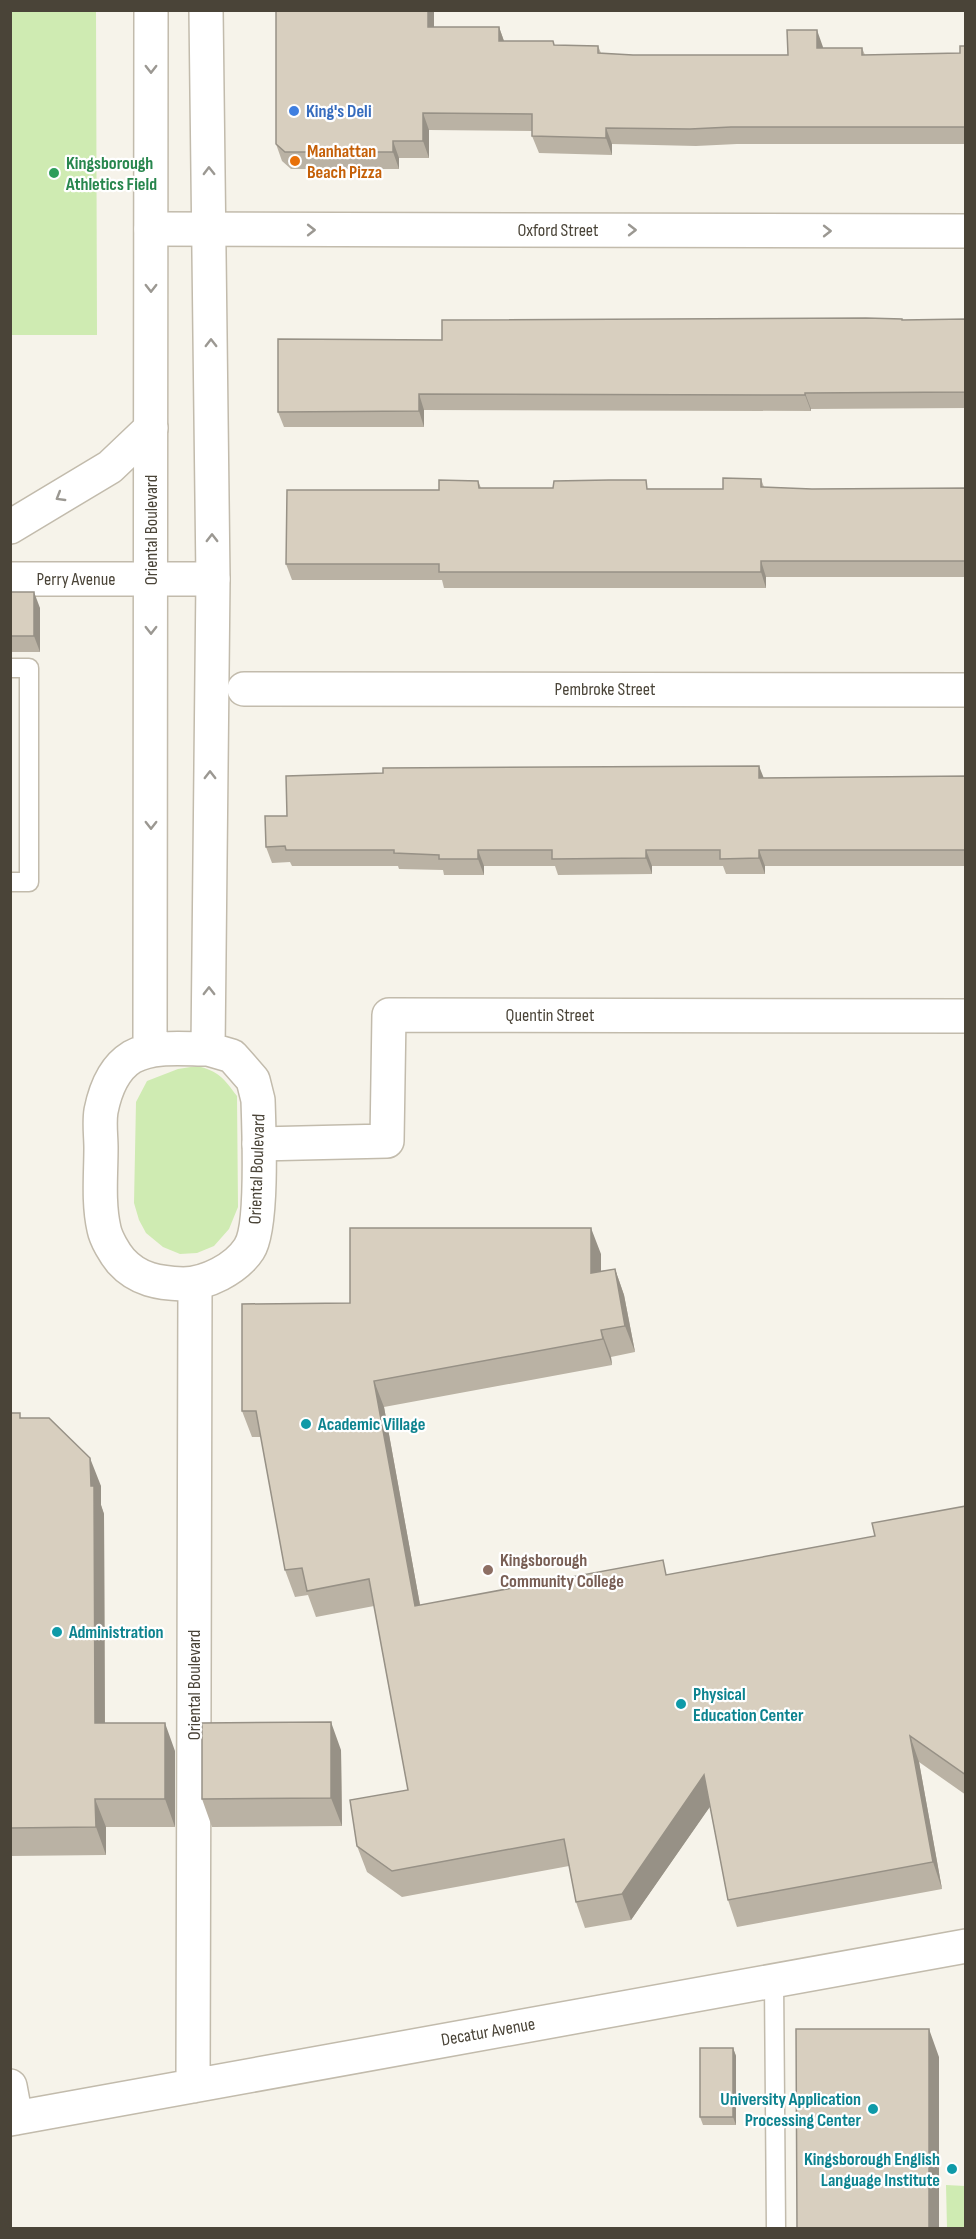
<svg xmlns="http://www.w3.org/2000/svg" width="976" height="2239" font-family="'Sofia Sans Condensed',sans-serif">
	<style>
		.green { fill: #cfebb2 }
		.lines { fill: none; stroke-linecap: round; stroke-linejoin: round }
		.service-casing { stroke: #c2bbac; stroke-width: 21 }
		.minor-casing { stroke: #c2bbac; stroke-width: 36 }
		.tertiary-casing { stroke: #c2bbac; stroke-width: 36 }
		.service { stroke: #fff; stroke-width: 18 }
		.minor { stroke: #fff; stroke-width: 33 }
		.tertiary { stroke: #fff; stroke-width: 33 }
		.wall { fill: #bab2a4 }
		.shaded-wall { fill: #979186 }
		.building { fill: #d8cfbf; stroke: #979186; stroke-width: 1.5 }
		.oneway { stroke: #9b9892 }
		.shop-dot { fill: #3f7fe0; stroke: #fff; stroke-width: 2 }
		.food-dot { fill: #e8710a; stroke: #fff; stroke-width: 2 }
		.leisure-dot { fill: #2e9e5b; stroke: #fff; stroke-width: 2 }
		.culture-dot { fill: #0f9aa8; stroke: #fff; stroke-width: 2 }
		.education-dot { fill: #8d6e63; stroke: #fff; stroke-width: 2 }
		.labels { text-anchor: middle; dominant-baseline: central; stroke-width: 4.5; stroke-linejoin: round; paint-order: stroke }
		.shop-label { font-size: 18px; font-weight: bold; fill: #366cbe; stroke: #fff; text-anchor: start }
		.food-label { font-size: 18px; font-weight: bold; fill: #c56008; stroke: #fff; text-anchor: start }
		.leisure-label { font-size: 18px; font-weight: bold; fill: #27864d; stroke: #fff; text-anchor: start }
		.street-label { font-size: 18px; fill: #4a4438; stroke: #fff }
		.culture-label { font-size: 18px; font-weight: bold; fill: #0d838f; stroke: #fff; text-anchor: start }
		.education-label { font-size: 18px; font-weight: bold; fill: #785e54; stroke: #fff; text-anchor: start }
	</style>
	<rect width="100%" height="100%" fill="#f6f3ea"/>
	<!-- green -->
	<path class="green" d="M 10,11 L 96,11 L 97,335 L 11,335 Z
		M 197,1066 C 219,1071 224,1079 237,1096 L 238,1207 L 229,1229 L 214,1246 L 197,1253 L 180,1254 L 163,1247 L 146,1233 L 139,1220 L 134,1203 L 136,1102 L 147,1081 L 178,1069 Z
		M 946,2185 L 965,2186 L 965,2228 L 947,2228 Z"/>
	<g class="lines">
		<defs>
			<path id="service" d="M 10,668 L 29,668 L 29,882 L 10,882
				M 774,1980 L 776,2228"/>
			<path id="minor" d="M 151,229 L 966,231
				M 10,527 L 110,467 L 151,428
				M 10,579 L 213,579
				M 244,689 L 966,690
				M 259,1144 L 387,1141 L 389,1015 L 966,1016
				M 10,2086 L 16,2118
				M 193,2086 L 195,1284
				M 10,2119 L 966,1946"/>
			<path id="tertiary" d="M 206,10 L 213,579 L 208,1049
				M 208,1049 L 232,1056 L 253,1080 L 258,1100 C 259,1130 263,1228 249,1249 C 236,1269 206,1284 183,1284 C 159,1283 138,1280 121,1261 C 115,1254 106,1239 104,1229 C 98,1203 101,1174 101,1148 C 101,1136 99,1123 101,1111 C 105,1091 114,1068 132,1057 C 154,1045 184,1049 208,1049 Z
				M 150,1050 L 151,10"/>
		</defs>
		<!-- service casing -->
		<use href="#service" class="service-casing"/>
		<!-- minor casing -->
		<use href="#minor" class="minor-casing"/>
		<!-- tertiary casing -->
		<use href="#tertiary" class="tertiary-casing"/>
		<!-- service -->
		<use href="#service" class="service"/>
		<!-- minor -->
		<use href="#minor" class="minor"/>
		<!-- tertiary -->
		<use href="#tertiary" class="tertiary"/>
	</g>
	<!-- wall -->
	<path class="wall" d="M 434,27 L 499,27 L 504,41 L 555,45 L 598,46 L 601,53 L 633,55 L 788,55 L 823,47 L 823,48 L 862,48 L 865,55 L 960,53 L 966,46 L 966,144 L 737,144 L 696,146 L 612,144 L 612,155 L 539,153 L 532,136 L 532,131 L 429,130 L 429,158 L 399,158 L 399,169 L 291,169 L 282,161 L 276,144 Z
		M 966,319 L 966,408 L 811,409 L 811,411 L 424,410 L 424,427 L 284,427 L 278,412 L 442,340 L 903,320 Z
		M 761,479 L 764,487 L 812,489 L 966,488 L 966,577 L 766,577 L 766,588 L 444,588 L 442,580 L 292,580 L 286,564 L 478,481 L 481,488 L 723,489 Z
		M 10,592 L 40,608 L 40,652 L 10,652 Z
		M 966,776 L 966,866 L 765,866 L 765,874 L 726,874 L 723,866 L 652,866 L 652,874 L 558,875 L 555,866 L 484,866 L 484,875 L 444,875 L 443,870 L 399,869 L 398,866 L 292,866 L 290,862 L 272,863 L 266,847 L 287,816 L 763,778 Z
		M 601,1254 L 601,1271 L 615,1269 L 624,1295 L 635,1352 L 611,1357 L 612,1365 L 384,1407 L 420,1605 L 668,1575 L 875,1536 L 966,1506 L 966,1795 L 919,1762 L 942,1889 L 737,1927 L 728,1900 L 710,1806 L 631,1920 L 585,1928 L 576,1902 L 569,1866 L 402,1897 L 367,1872 L 357,1846 L 408,1790 L 374,1606 L 316,1617 L 308,1595 L 295,1597 L 285,1570 L 261,1437 L 252,1437 L 242,1411 L 350,1303 Z
		M 10,1413 L 22,1418 L 101,1486 L 101,1505 L 104,1514 L 105,1723 L 175,1751 L 175,1827 L 106,1827 L 106,1855 L 10,1856 Z
		M 341,1750 L 342,1826 L 212,1827 L 202,1799 Z
		M 733,2048 L 736,2056 L 736,2125 L 703,2125 L 700,2117 Z"/>
	<!-- shaded-wall -->
	<path class="shaded-wall" d="M 428,10 L 434,10 L 434,44 L 428,27 Z
		M 499,27 L 505,44 L 499,41 Z
		M 817,30 L 823,47 L 823,64 L 817,48 Z
		M 423,113 L 429,130 L 429,158 L 423,141 Z
		M 606,128 L 612,144 L 612,155 L 606,138 Z
		M 393,141 L 399,158 L 399,169 L 393,152 Z
		M 805,393 L 811,409 L 811,411 L 805,395 Z
		M 419,394 L 424,410 L 424,427 L 419,411 Z
		M 761,561 L 766,577 L 766,588 L 761,572 Z
		M 34,592 L 40,608 L 40,652 L 34,636 Z
		M 759,766 L 765,781 L 759,778 Z
		M 478,850 L 484,866 L 484,875 L 478,859 Z
		M 646,850 L 652,866 L 652,874 L 646,858 Z
		M 759,850 L 765,866 L 765,874 L 759,858 Z
		M 591,1228 L 601,1254 L 601,1299 L 591,1273 Z
		M 615,1269 L 624,1295 L 635,1352 L 625,1326 Z
		M 601,1330 L 611,1357 L 612,1365 L 603,1339 Z
		M 374,1381 L 384,1407 L 425,1632 L 415,1606 Z
		M 90,1458 L 101,1486 L 101,1505 L 104,1514 L 105,1751 L 95,1723 Z
		M 331,1722 L 341,1750 L 342,1826 L 331,1798 Z
		M 165,1723 L 175,1751 L 175,1827 L 165,1799 Z
		M 910,1736 L 919,1762 L 942,1889 L 933,1862 Z
		M 704,1775 L 714,1801 L 631,1920 L 622,1894 Z
		M 95,1799 L 106,1827 L 106,1855 L 96,1827 Z
		M 929,2029 L 939,2057 L 939,2229 L 929,2229 Z
		M 733,2048 L 736,2056 L 736,2125 L 733,2117 Z"/>
	<!-- building -->
	<path class="building" d="M 276,10 L 428,10 L 428,27 L 499,27 L 499,41 L 553,41 L 554,45 L 598,46 L 598,53 L 633,55 L 788,55 L 787,30 L 817,30 L 817,48 L 862,48 L 862,55 L 960,53 L 960,46 L 966,46 L 966,127 L 731,127 L 690,129 L 606,128 L 606,138 L 532,136 L 532,114 L 423,113 L 423,141 L 393,141 L 393,152 L 285,152 L 276,144 Z
		M 866,318 L 902,319 L 902,320 L 966,319 L 966,392 L 805,393 L 805,395 L 419,394 L 419,411 L 278,412 L 278,339 L 442,340 L 442,320 Z
		M 723,478 L 761,479 L 761,487 L 812,489 L 966,488 L 966,561 L 761,561 L 761,572 L 439,572 L 439,564 L 286,564 L 287,490 L 439,490 L 439,480 L 478,481 L 479,488 L 553,488 L 554,481 L 609,480 L 646,480 L 647,489 L 723,489 Z
		M 10,592 L 34,592 L 34,636 L 10,636 Z
		M 759,766 L 759,778 L 966,776 L 966,850 L 759,850 L 759,858 L 720,859 L 720,850 L 646,850 L 646,858 L 552,859 L 552,850 L 478,850 L 478,859 L 439,859 L 439,855 L 394,853 L 394,850 L 286,850 L 285,846 L 266,847 L 265,816 L 287,816 L 286,776 L 383,773 L 383,768 Z
		M 350,1228 L 591,1228 L 591,1273 L 615,1269 L 625,1326 L 601,1330 L 603,1339 L 374,1381 L 415,1606 L 663,1560 L 666,1575 L 875,1536 L 872,1523 L 966,1506 L 966,1775 L 910,1736 L 933,1862 L 728,1900 L 704,1775 L 622,1894 L 576,1902 L 564,1839 L 392,1871 L 357,1846 L 350,1800 L 408,1790 L 369,1579 L 307,1591 L 302,1568 L 285,1570 L 256,1411 L 242,1411 L 242,1304 L 350,1303 Z
		M 10,1413 L 20,1413 L 20,1418 L 49,1418 L 90,1458 L 91,1486 L 94,1486 L 95,1723 L 165,1723 L 165,1799 L 95,1799 L 96,1827 L 10,1828 Z
		M 331,1722 L 331,1798 L 202,1799 L 202,1723 Z
		M 796,2029 L 929,2029 L 929,2229 L 797,2229 Z
		M 700,2048 L 733,2048 L 733,2117 L 700,2117 Z"/>
	<!-- one-way arrows -->
	<defs><path id="oneway-chevron" d="M-2-3.5L2.5 0L-2 3.5" fill="none" stroke-width="1.6" stroke-linecap="round" stroke-linejoin="round" transform="scale(1.5)"/></defs>
	<g class="oneway">
		<use href="#oneway-chevron" transform="translate(151 69) rotate(90)"/>
		<use href="#oneway-chevron" transform="translate(209 171) rotate(-91)"/>
		<use href="#oneway-chevron" transform="translate(311 230)"/>
		<use href="#oneway-chevron" transform="translate(632 230)"/>
		<use href="#oneway-chevron" transform="translate(827 231)"/>
		<use href="#oneway-chevron" transform="translate(151 288) rotate(90)"/>
		<use href="#oneway-chevron" transform="translate(211 343) rotate(-90)"/>
		<use href="#oneway-chevron" transform="translate(60 497) rotate(149)"/>
		<use href="#oneway-chevron" transform="translate(212 538) rotate(-90)"/>
		<use href="#oneway-chevron" transform="translate(151 630) rotate(90)"/>
		<use href="#oneway-chevron" transform="translate(210 775) rotate(-90)"/>
		<use href="#oneway-chevron" transform="translate(151 825) rotate(90)"/>
		<use href="#oneway-chevron" transform="translate(209 991) rotate(-90)"/>
	</g>
	<!-- markers -->
	<circle class="shop-dot" cx="294" cy="111" r="6"/>
	<circle class="food-dot" cx="295" cy="161" r="6"/>
	<circle class="leisure-dot" cx="54" cy="173" r="6"/>
	<g class="culture-dot">
		<circle cx="306" cy="1424" r="6"/>
		<circle cx="57" cy="1632" r="6"/>
		<circle cx="681" cy="1704" r="6"/>
		<circle cx="873" cy="2109" r="6"/>
		<circle cx="952" cy="2169" r="6"/>
	</g>
	<circle class="education-dot" cx="488" cy="1570" r="6"/>
	<g class="labels">
		<!-- shop labels -->
		<g class="shop-label">
			<text x="306" y="111">King's Deli</text>
		</g>
		<!-- food labels -->
		<g class="food-label">
			<text x="307" y="151">Manhattan<tspan x="307" dy="21">Beach Pizza</tspan></text>
		</g>
		<!-- leisure labels -->
		<g class="leisure-label">
			<text x="66" y="163">Kingsborough<tspan x="66" dy="21">Athletics Field</tspan></text>
		</g>
		<!-- street labels -->
		<g class="street-label">
			<text x="558" y="230">Oxford Street</text>
			<text transform="translate(151 530) rotate(-90)">Oriental Boulevard</text>
			<text x="76" y="579">Perry Avenue</text>
			<text x="605" y="689">Pembroke Street</text>
			<text x="550" y="1015">Quentin Street</text>
			<text transform="translate(257 1169) rotate(-88)">Oriental Boulevard</text>
			<text transform="translate(194 1685) rotate(-90)">Oriental Boulevard</text>
			<text transform="translate(488 2032) rotate(-10)">Decatur Avenue</text>
		</g>
		<!-- culture labels -->
		<g class="culture-label">
			<text x="318" y="1424">Academic Village</text>
			<text x="69" y="1632">Administration</text>
			<text x="693" y="1694">Physical<tspan x="693" dy="21">Education Center</tspan></text>
			<text x="861" y="2099" text-anchor="end">University Application<tspan x="861" dy="21">Processing Center</tspan></text>
			<text x="940" y="2159" text-anchor="end">Kingsborough English<tspan x="940" dy="21">Language Institute</tspan></text>
		</g>
		<!-- education labels -->
		<g class="education-label">
			<text x="500" y="1560">Kingsborough<tspan x="500" dy="21">Community College</tspan></text>
		</g>
	</g>
	<!-- border -->
	<rect width="976" height="2239" fill="none" stroke="#4a4438" stroke-width="24"/>
</svg>
